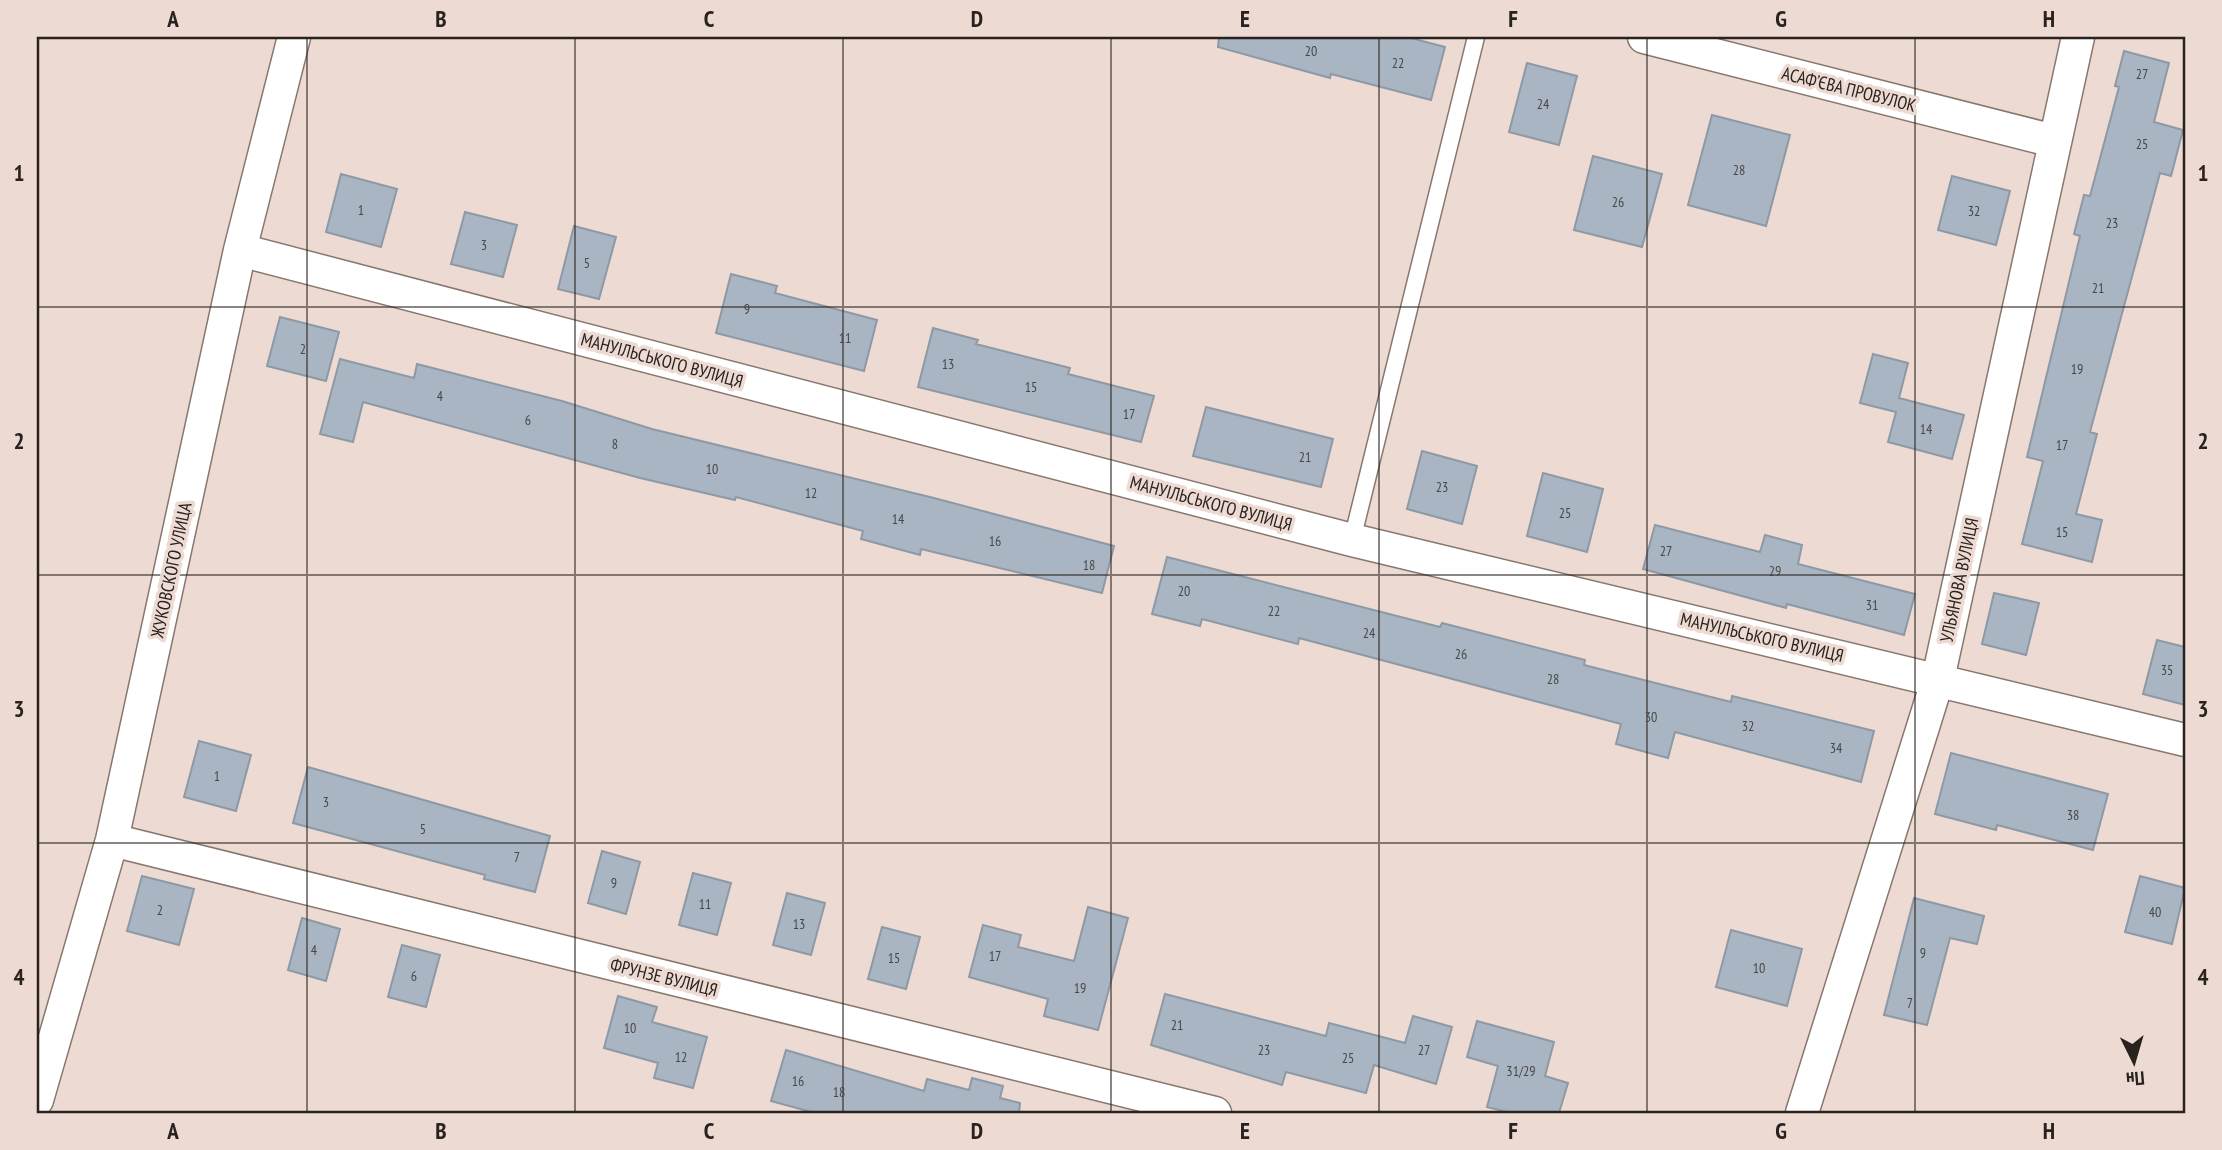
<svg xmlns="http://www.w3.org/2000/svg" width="2222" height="1150" font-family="'PT Sans Narrow',sans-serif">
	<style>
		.building { fill: #a9b5c2; stroke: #8e99a6; stroke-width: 2 }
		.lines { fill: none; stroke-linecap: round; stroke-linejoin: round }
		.service-casing { stroke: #87776f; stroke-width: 19 }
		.minor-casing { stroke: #87776f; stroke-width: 35 }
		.service { stroke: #fff; stroke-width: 16 }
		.minor { stroke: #fff; stroke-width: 32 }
		.grid { fill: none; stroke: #29221f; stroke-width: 2; stroke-opacity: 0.55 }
		.labels { text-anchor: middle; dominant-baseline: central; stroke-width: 7; stroke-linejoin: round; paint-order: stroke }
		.number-label { font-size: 14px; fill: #494748 }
		.street-label { font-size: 18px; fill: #29221f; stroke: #eddbd3 }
		.neatline { fill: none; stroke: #29221f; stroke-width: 2.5 }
		.grid-label { font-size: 23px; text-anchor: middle; font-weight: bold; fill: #29221f }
	</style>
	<rect width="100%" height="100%" fill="#eddbd3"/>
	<!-- building -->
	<path class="building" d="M 1219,37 L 1407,37 L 1445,47 L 1431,100 L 1331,74 L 1330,78 L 1218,47 Z
		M 2124,51 L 2169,63 L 2154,122 L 2183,130 L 2171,176 L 2160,173 L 2090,432 L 2097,434 L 2076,514 L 2102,520 L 2092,562 L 2022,544 L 2043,461 L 2027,457 L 2080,236 L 2074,234 L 2084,195 L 2090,196 L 2119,87 L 2115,86 Z
		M 1527,63 L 1577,76 L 1559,145 L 1509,132 Z
		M 1712,115 L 1790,135 L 1766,226 L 1688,205 Z
		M 1593,156 L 1662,174 L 1642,247 L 1574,230 Z
		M 341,174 L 397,189 L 381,247 L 326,232 Z
		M 1952,176 L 2010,191 L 1996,245 L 1938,230 Z
		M 465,212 L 517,225 L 503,277 L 451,264 Z
		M 574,226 L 616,237 L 599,299 L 558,289 Z
		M 731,274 L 777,286 L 775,293 L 877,320 L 864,371 L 716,333 Z
		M 280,317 L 339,332 L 326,381 L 267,366 Z
		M 933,328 L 978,340 L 976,344 L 1070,368 L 1068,374 L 1154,396 L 1141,442 L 918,387 Z
		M 1873,354 L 1908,363 L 1899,398 L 1964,415 L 1952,459 L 1888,442 L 1896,412 L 1860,403 Z
		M 340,359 L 414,378 L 417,364 L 562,401 L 652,429 L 934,498 L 1114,546 L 1102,593 L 921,549 L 920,555 L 861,539 L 863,531 L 736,497 L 735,500 L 640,478 L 363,402 L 353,442 L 320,434 Z
		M 1206,407 L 1333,439 L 1321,487 L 1193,456 Z
		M 1422,451 L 1477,466 L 1462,524 L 1407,509 Z
		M 1543,473 L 1603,489 L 1587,552 L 1527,536 Z
		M 1655,525 L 1760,552 L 1765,535 L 1802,545 L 1798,564 L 1915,594 L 1904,635 L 1787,604 L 1786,608 L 1643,569 Z
		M 1167,557 L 1440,627 L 1442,623 L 1585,660 L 1584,665 L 1731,702 L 1732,696 L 1874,731 L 1861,782 L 1675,732 L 1668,758 L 1616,744 L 1621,724 L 1299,638 L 1298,644 L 1202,619 L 1200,626 L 1152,614 Z
		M 1994,593 L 2039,603 L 2026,655 L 1982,644 Z
		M 2157,640 L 2185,647 L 2185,705 L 2143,694 Z
		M 199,741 L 251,755 L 236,811 L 184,797 Z
		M 1951,753 L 2108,794 L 2093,850 L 1997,825 L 1996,830 L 1935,814 Z
		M 308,767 L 550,836 L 535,892 L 484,879 L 485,875 L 293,823 Z
		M 602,851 L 640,862 L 626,914 L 588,903 Z
		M 693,873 L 731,883 L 717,935 L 679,925 Z
		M 142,876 L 194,889 L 179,945 L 127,931 Z
		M 2140,876 L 2185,888 L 2172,944 L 2125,932 Z
		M 787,893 L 825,903 L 811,955 L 773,945 Z
		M 1914,898 L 1984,916 L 1977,944 L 1950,938 L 1927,1025 L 1884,1015 Z
		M 1088,907 L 1128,918 L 1098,1030 L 1044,1016 L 1048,999 L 969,977 L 983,925 L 1021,935 L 1018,947 L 1074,961 Z
		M 302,918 L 340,929 L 326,981 L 288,970 Z
		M 882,927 L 920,937 L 906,989 L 868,979 Z
		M 1731,930 L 1802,949 L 1787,1006 L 1716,987 Z
		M 402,945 L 440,955 L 426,1007 L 388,997 Z
		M 1165,994 L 1326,1036 L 1329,1023 L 1405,1043 L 1413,1016 L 1452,1027 L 1436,1084 L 1374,1065 L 1366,1093 L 1286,1072 L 1282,1085 L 1151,1045 Z
		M 618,996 L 657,1007 L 652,1022 L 707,1037 L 693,1088 L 654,1078 L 658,1063 L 604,1048 Z
		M 1477,1021 L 1554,1042 L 1545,1076 L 1568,1083 L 1559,1113 L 1511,1113 L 1487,1107 L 1498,1066 L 1467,1057 Z
		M 786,1050 L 924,1091 L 927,1079 L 969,1090 L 972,1078 L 1003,1086 L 1000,1098 L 1020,1103 L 1019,1113 L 815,1113 L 771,1101 Z"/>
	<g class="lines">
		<defs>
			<path id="service" d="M 1352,540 L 1476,37"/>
			<path id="minor" d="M 1644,37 L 2054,141
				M 240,250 L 1352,540 L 2185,740
				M 112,840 L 1215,1113
				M 37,1100 L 112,840 L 240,250 L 294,37
				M 1802,1113 L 1938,679 L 2078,37"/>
		</defs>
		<!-- service casing -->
		<use href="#service" class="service-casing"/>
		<!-- minor casing -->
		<use href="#minor" class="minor-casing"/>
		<!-- service -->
		<use href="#service" class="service"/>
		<!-- minor -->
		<use href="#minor" class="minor"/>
	</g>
	<!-- grid -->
	<path class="grid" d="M 307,37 L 307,1113M 575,37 L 575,1113M 843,37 L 843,1113M 1111,37 L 1111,1113M 1379,37 L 1379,1113M 1647,37 L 1647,1113M 1915,37 L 1915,1113M 37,307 L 2185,307M 37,575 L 2185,575M 37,843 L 2185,843"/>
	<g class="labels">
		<!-- number labels -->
		<g class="number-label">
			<text x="1311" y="51">20</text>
			<text x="1398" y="63">22</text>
			<text x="2142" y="74">27</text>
			<text x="1543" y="104">24</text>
			<text x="2142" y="144">25</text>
			<text x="1739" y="170">28</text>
			<text x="1618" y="202">26</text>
			<text x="361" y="210">1</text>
			<text x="1974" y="211">32</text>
			<text x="2112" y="223">23</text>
			<text x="484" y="245">3</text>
			<text x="587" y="263">5</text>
			<text x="2098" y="288">21</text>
			<text x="747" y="309">9</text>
			<text x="845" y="338">11</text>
			<text x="303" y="349">2</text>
			<text x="948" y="364">13</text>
			<text x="2077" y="369">19</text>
			<text x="1031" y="387">15</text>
			<text x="440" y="396">4</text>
			<text x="1129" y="414">17</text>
			<text x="528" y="420">6</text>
			<text x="1926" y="429">14</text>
			<text x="615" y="444">8</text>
			<text x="2062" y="445">17</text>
			<text x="1305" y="457">21</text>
			<text x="712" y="469">10</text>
			<text x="1442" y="487">23</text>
			<text x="811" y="493">12</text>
			<text x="1565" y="513">25</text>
			<text x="898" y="519">14</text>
			<text x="2062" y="532">15</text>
			<text x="995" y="541">16</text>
			<text x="1666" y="551">27</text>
			<text x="1089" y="565">18</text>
			<text x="1775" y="571">29</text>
			<text x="1184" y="591">20</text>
			<text x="1872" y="605">31</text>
			<text x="1274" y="611">22</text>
			<text x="1369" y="633">24</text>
			<text x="1461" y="654">26</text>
			<text x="2167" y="670">35</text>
			<text x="1553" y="679">28</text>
			<text x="1651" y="717">30</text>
			<text x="1748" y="726">32</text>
			<text x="1836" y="748">34</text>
			<text x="217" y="776">1</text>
			<text x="326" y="802">3</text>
			<text x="2073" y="815">38</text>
			<text x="423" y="829">5</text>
			<text x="517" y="857">7</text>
			<text x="614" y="883">9</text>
			<text x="705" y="904">11</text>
			<text x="160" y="910">2</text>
			<text x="2155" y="912">40</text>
			<text x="799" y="924">13</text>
			<text x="314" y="950">4</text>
			<text x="1923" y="953">9</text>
			<text x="995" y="956">17</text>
			<text x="894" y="958">15</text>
			<text x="1759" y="968">10</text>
			<text x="414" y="976">6</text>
			<text x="1080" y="988">19</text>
			<text x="1910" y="1003">7</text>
			<text x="1177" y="1025">21</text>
			<text x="630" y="1028">10</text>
			<text x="1264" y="1050">23</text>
			<text x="1424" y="1050">27</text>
			<text x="681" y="1057">12</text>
			<text x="1348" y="1058">25</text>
			<text x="1521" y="1071">31/29</text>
			<text x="798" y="1081">16</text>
			<text x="839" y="1092">18</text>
		</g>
		<!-- street labels -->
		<g class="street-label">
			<text transform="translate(1849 89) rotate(14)">АСАФ’ЄВА ПРОВУЛОК</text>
			<text transform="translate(662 360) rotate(15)">МАНУІЛЬСЬКОГО ВУЛИЦЯ</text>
			<text transform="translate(1211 503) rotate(15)">МАНУІЛЬСЬКОГО ВУЛИЦЯ</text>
			<text transform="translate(171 570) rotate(-78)">ЖУКОВСКОГО УЛИЦА</text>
			<text transform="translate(1959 580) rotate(-78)">УЛЬЯНОВА ВУЛИЦЯ</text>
			<text transform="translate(1762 637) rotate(13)">МАНУІЛЬСЬКОГО ВУЛИЦЯ</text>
			<text transform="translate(664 977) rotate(14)">ФРУНЗЕ ВУЛИЦЯ</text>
		</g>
	</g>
	<!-- border -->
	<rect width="2222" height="1150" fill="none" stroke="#eddbd3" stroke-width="77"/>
	<!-- north arrow -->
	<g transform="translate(2134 1062) rotate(175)" stroke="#eddbd3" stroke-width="5" paint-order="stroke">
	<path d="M0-5L12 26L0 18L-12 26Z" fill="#29221f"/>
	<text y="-10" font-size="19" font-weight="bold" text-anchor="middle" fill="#29221f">Пн</text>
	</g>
	<rect x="38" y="38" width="2146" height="1074" class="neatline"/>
	<g class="grid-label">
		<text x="173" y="27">A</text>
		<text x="441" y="27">B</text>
		<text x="709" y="27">C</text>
		<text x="977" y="27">D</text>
		<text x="1245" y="27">E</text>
		<text x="1513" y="27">F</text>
		<text x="1781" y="27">G</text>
		<text x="2049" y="27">H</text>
		<text x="19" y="181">1</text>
		<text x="2203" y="181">1</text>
		<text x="19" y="449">2</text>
		<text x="2203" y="449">2</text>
		<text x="19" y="717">3</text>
		<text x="2203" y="717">3</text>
		<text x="19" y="985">4</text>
		<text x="2203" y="985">4</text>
		<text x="173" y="1139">A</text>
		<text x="441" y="1139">B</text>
		<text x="709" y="1139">C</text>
		<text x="977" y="1139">D</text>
		<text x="1245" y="1139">E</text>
		<text x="1513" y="1139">F</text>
		<text x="1781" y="1139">G</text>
		<text x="2049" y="1139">H</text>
	</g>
</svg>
